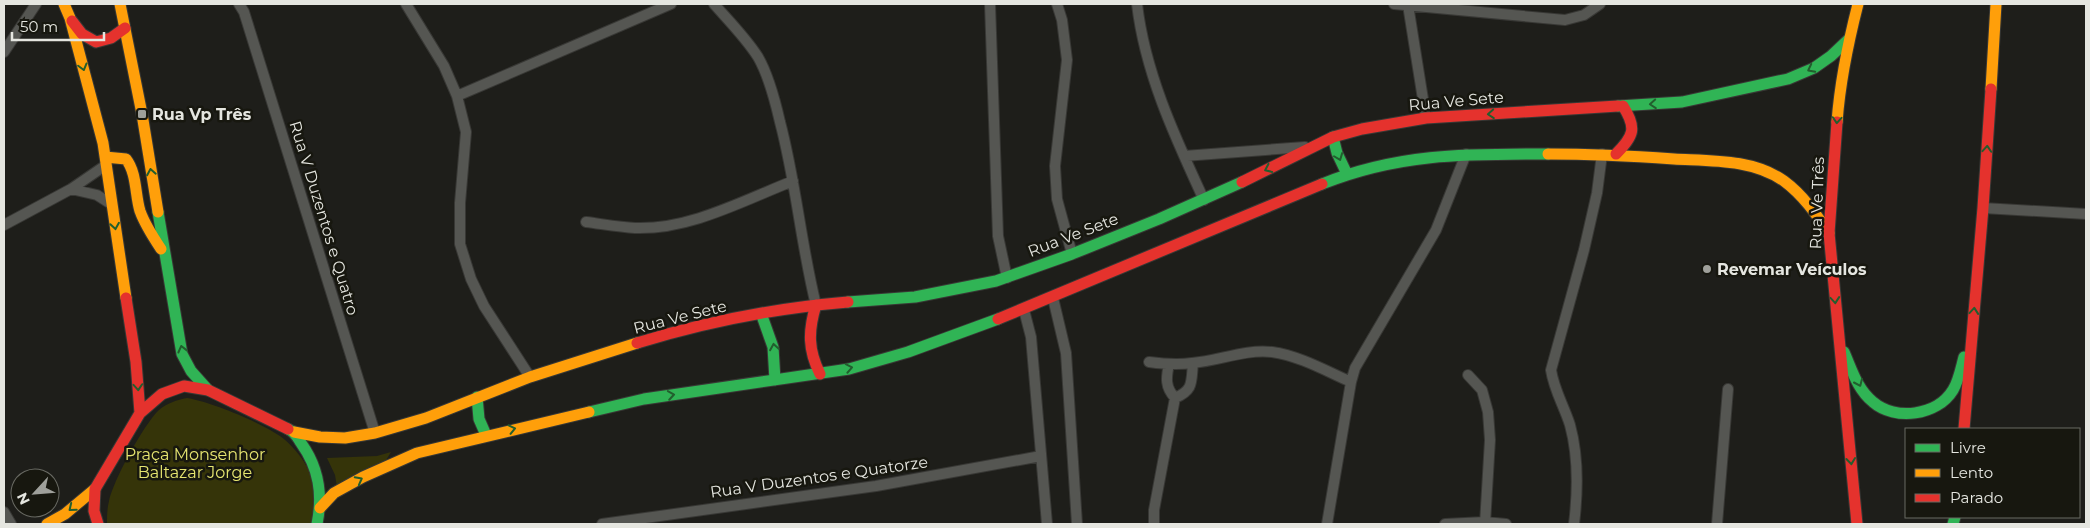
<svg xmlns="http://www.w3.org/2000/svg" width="2090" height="528" font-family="Montserrat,sans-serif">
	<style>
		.green { fill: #353409 }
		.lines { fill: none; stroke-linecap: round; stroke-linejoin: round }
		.street-casing { stroke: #383835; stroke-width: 12 }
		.fast-casing { stroke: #383835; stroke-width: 13 }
		.slow-casing { stroke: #383835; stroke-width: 13 }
		.jam-casing { stroke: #383835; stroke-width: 13 }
		.street { stroke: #555652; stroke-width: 10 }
		.fast { stroke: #30b455; stroke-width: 11 }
		.slow { stroke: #ff9f0a; stroke-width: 11 }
		.jam { stroke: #e5322d; stroke-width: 11 }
		.oneway { stroke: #225e2e }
		.poi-dot { fill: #9fa09b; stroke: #17170f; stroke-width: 2 }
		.labels { text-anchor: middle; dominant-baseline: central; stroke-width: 5; stroke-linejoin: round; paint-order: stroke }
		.street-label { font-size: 16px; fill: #e5e6e0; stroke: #17170f }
		.poi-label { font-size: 16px; font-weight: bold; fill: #e5e6e0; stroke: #17170f; text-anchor: start }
		.park-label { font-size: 16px; fill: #e6e570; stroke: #17170f }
	</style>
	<rect width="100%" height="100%" fill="#1e1e1a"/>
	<!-- green -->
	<path class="green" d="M 187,398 C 212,402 259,422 280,436 C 294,446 312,468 314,486 C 316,498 313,512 311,524 L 107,524 C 107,517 107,509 109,501 C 113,481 144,424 159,410 C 167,403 177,400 187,398 Z
		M 391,452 L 385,462 L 337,487 L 335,475 L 327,458 L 377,456 Z"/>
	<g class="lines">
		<defs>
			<path id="street" d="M 239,4 L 244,12 L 375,433
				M 406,4 L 444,66 L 457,96 L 466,132 L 460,203 L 460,244 L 471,279 L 484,306 L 530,377
				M 714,4 C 729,21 746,38 758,57 C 769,76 775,100 780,122 C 796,182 801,245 816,305
				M 990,4 L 998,236 L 1007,278
				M 1057,4 L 1062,20 L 1067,60 L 1055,166 L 1057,199 L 1072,254
				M 1137,4 C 1145,73 1175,137 1204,200
				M 1394,4 L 1565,20 L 1584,15 L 1600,4
				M 1408,5 L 1426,118
				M 4,52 L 36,4
				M 457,96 L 671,4
				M 1184,156 L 1305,147
				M 71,189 L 97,195 L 111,204
				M 1983,208 L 2086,214
				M 586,222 C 602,224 619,227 635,228 C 690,230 744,200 793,181
				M 4,225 L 71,189 L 106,165
				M 1053,298 L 1066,353 L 1077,524
				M 1024,310 L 1031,337 L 1047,524
				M 1149,362 C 1164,364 1178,365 1192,363 C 1219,361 1244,349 1272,352 C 1300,356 1326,371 1351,382
				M 1169,364 C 1166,378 1165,387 1175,398
				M 1468,375 L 1482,390 L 1488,412 L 1490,440 L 1485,524
				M 4,512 L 11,524
				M 602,524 L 876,486 L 1041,456
				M 1154,524 L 1154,510 L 1175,398 C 1194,390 1191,382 1193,363
				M 1327,524 L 1351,382 L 1355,368 L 1436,230 L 1466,154
				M 1445,524 L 1485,522 L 1506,524
				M 1574,524 C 1578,491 1579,458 1570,425 C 1564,406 1554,390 1551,370 L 1584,250 L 1597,193 L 1602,154
				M 1717,524 L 1728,389"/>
			<path id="fast" d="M 1618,106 L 1682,102 L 1788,79 L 1814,68 L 1831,56 L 1849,39
				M 1333,137 L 1337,153 L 1347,174
				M 1322,184 C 1399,153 1467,154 1548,154
				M 158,212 L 182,354 L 191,371 L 208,390
				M 848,302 L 915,297 L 996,281 L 1072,254 L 1159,219 L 1242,182
				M 762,316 L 773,347 L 775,380
				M 1844,352 C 1852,370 1857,389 1873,402 C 1895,421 1937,416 1953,390 C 1959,380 1961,368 1964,357
				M 477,397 L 479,419 L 486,435
				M 589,412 L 644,399 L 849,369 L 908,352 L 998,319
				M 288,429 C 295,432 297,437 301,443 C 319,468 323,494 317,524
				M 1953,524 L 1955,517"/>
			<path id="slow" d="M 64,4 L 70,18 L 103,143 L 126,298
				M 120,4 L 142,114 L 158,212
				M 1991,89 L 1996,4
				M 1837,122 C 1840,82 1848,43 1858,4
				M 1548,154 C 1590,154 1632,156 1674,159 C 1711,161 1753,159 1784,181 C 1803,195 1816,214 1829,233
				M 105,157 L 126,159 C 137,173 135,195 140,211 C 145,225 153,237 161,249
				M 294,432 L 320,437 L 345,438 L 375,433 L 426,418 L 530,377 L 637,343
				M 320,508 L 334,493 L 363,477 L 417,453 L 589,412
				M 47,524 L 65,514 L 95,489"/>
			<path id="jam" d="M 72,21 L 82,34 L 96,42 L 111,38 L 125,28
				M 1837,122 L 1829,233 L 1857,524
				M 1616,154 C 1634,136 1637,128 1623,106
				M 1242,182 L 1333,137 L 1362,129 L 1426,118 L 1618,106
				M 126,298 L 136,362 L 140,413
				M 816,305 C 808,331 808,350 820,374
				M 998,319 L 1322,184
				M 637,343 C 705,322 777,308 848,302
				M 1964,429 L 1983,208 L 1991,89
				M 98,524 L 94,511 L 95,489 L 140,413 L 162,394 L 184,386 L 208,390 L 288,429"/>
		</defs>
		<!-- street casing -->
		<use href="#street" class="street-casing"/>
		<!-- fast casing -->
		<use href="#fast" class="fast-casing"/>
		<!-- slow casing -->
		<use href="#slow" class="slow-casing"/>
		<!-- jam casing -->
		<use href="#jam" class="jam-casing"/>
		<!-- street -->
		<use href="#street" class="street"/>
		<!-- fast -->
		<use href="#fast" class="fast"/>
		<!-- slow -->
		<use href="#slow" class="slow"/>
		<!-- jam -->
		<use href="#jam" class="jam"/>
	</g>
	<!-- one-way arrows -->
	<defs><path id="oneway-chevron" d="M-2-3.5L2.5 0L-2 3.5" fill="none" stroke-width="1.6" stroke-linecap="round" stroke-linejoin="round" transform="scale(1.25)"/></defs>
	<g class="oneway">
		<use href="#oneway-chevron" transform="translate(83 67) rotate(75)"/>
		<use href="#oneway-chevron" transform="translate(1811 69) rotate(153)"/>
		<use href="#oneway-chevron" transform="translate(1653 104) rotate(176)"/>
		<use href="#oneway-chevron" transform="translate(1491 114) rotate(176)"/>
		<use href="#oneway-chevron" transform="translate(1837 120) rotate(94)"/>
		<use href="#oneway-chevron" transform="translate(1987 149) rotate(-86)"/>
		<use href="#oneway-chevron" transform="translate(1339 157) rotate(69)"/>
		<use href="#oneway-chevron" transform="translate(1268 169) rotate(155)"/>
		<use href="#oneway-chevron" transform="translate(151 172) rotate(-100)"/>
		<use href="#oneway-chevron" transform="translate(115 226) rotate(81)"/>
		<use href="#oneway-chevron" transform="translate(1835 300) rotate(85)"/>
		<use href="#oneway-chevron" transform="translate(1974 311) rotate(-85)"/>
		<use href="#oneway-chevron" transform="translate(774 347) rotate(-99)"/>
		<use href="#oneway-chevron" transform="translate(182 349) rotate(-104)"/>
		<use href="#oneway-chevron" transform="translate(849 368) rotate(-11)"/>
		<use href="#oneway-chevron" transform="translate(1859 383) rotate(66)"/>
		<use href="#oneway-chevron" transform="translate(138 387) rotate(86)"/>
		<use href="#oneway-chevron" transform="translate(671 395) rotate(-9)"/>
		<use href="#oneway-chevron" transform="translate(512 429) rotate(-13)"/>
		<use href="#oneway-chevron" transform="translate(1851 461) rotate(84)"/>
		<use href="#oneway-chevron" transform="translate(359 480) rotate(-28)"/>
		<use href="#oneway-chevron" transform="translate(72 508) rotate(141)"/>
	</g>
	<!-- markers -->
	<g class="poi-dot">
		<rect x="137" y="109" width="10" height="10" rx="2.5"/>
		<circle cx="1707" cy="269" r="5"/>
	</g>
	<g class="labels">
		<!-- street labels -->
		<g class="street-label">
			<text transform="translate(1456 101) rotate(-5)">Rua Ve Sete</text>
			<text transform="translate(1817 203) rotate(-88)">Rua Ve Três</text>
			<text transform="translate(324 218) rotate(73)">Rua V Duzentos e Quatro</text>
			<text transform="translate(1073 235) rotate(-21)">Rua Ve Sete</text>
			<text transform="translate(680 317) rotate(-14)">Rua Ve Sete</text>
			<text transform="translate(819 477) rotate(-8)">Rua V Duzentos e Quatorze</text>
		</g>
		<!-- poi labels -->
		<g class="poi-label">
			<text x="152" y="114">Rua Vp Três</text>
			<text x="1717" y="269">Revemar Veículos</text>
		</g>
		<!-- park labels -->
		<g class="park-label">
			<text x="195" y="454">Praça Monsenhor<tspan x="195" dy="18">Baltazar Jorge</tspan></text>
		</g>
	</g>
	<!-- border -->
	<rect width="2090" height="528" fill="none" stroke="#e5e6e0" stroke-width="10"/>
	<!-- legend -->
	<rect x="1905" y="428" width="175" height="90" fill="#17170f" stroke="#696a63"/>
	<rect x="1915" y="444" width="25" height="8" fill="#30b455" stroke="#696a63"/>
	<text x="1950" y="453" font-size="15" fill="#e5e6e0">Livre</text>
	<rect x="1915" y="469" width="25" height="8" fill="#ff9f0a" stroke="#696a63"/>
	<text x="1950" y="478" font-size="15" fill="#e5e6e0">Lento</text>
	<rect x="1915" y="494" width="25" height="8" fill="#e5322d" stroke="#696a63"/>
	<text x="1950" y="503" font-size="15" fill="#e5e6e0">Parado</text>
	<!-- north arrow -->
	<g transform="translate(35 493) rotate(244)"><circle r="24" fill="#17170f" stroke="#696a63"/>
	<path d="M0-4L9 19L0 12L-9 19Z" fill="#9fa09b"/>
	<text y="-8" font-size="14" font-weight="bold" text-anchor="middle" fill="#e5e6e0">N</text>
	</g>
	<!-- scale -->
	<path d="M12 32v8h92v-8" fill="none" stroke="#e5e6e0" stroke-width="2.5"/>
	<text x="20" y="32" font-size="15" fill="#e5e6e0" stroke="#17170f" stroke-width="4" paint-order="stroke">50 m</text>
</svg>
